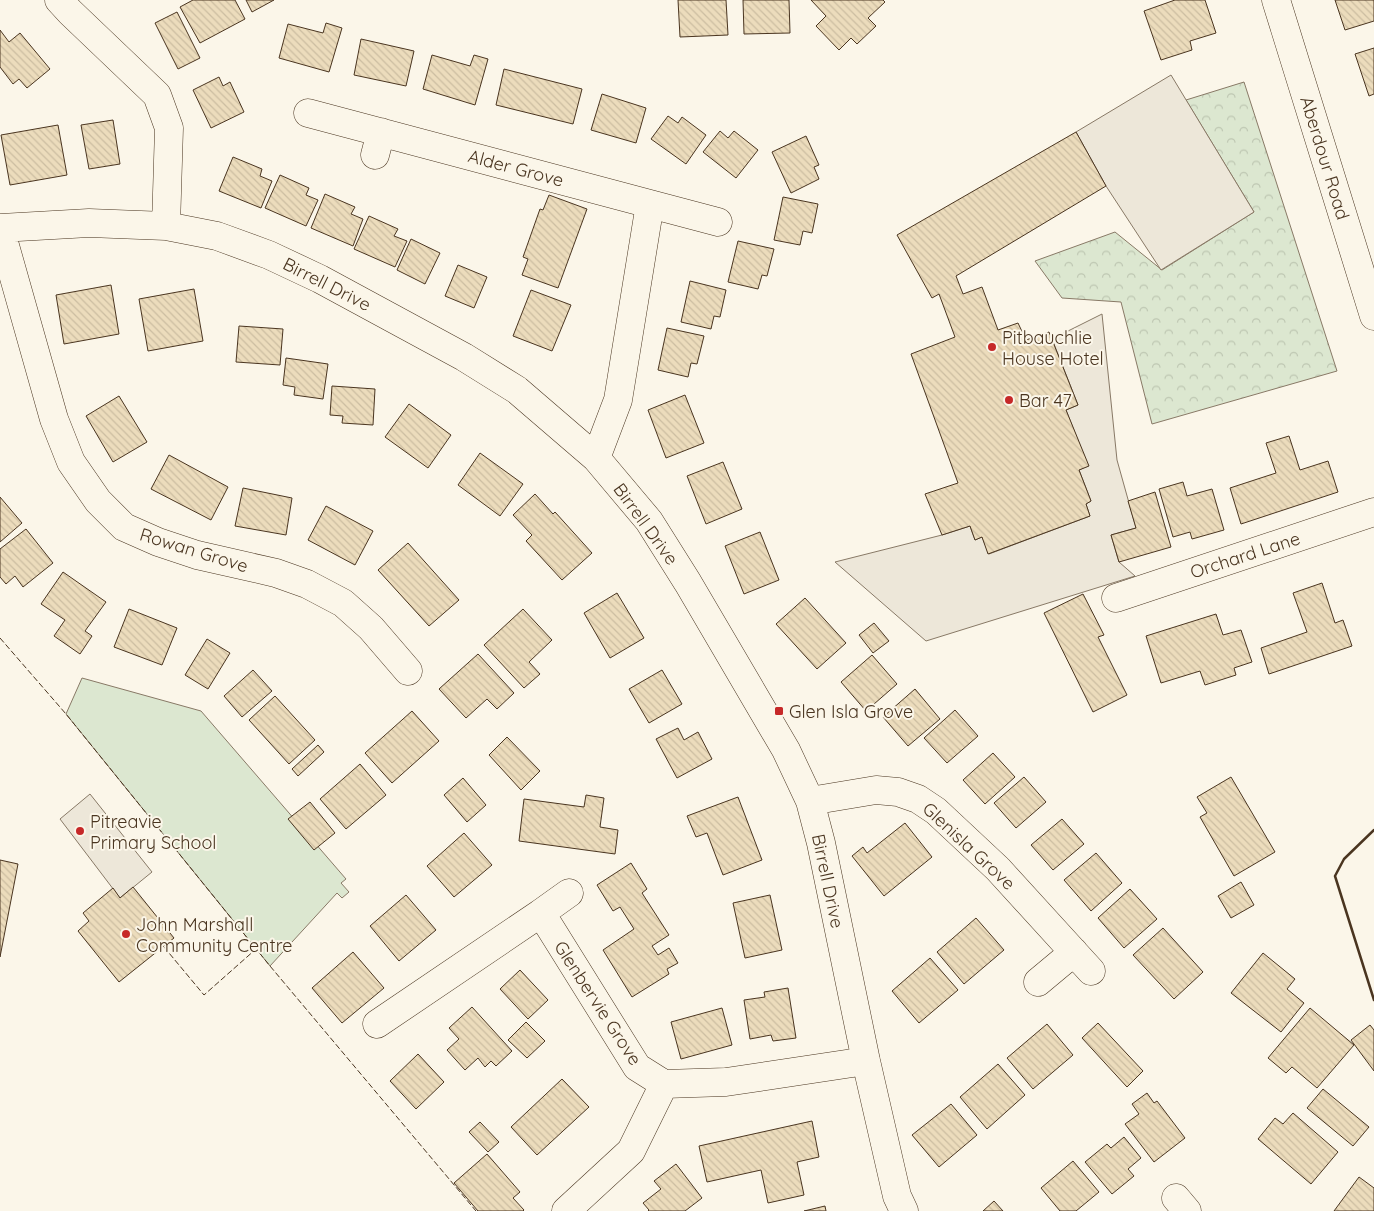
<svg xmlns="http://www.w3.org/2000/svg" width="1374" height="1211" font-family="Quicksand,sans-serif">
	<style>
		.green { fill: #dce7d0; stroke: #887966 }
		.forest { fill: url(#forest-crowns); stroke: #887966 }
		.parking { fill: #ede7d9; stroke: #887966 }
		.building { fill: url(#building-back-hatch); stroke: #4a3520 }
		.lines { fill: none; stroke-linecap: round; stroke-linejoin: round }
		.street-casing { stroke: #4a3520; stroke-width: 29 }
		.secondary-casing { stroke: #4a3520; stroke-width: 29 }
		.street { stroke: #fbf6e9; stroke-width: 28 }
		.secondary { stroke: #fbf6e9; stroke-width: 28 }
		.fence { stroke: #4a3520; stroke-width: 1; stroke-dasharray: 6 2.5; stroke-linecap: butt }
		.wall { stroke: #4a3520; stroke-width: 2.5 }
		.poi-dot { fill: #c62828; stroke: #fbf6e9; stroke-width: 2 }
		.labels { text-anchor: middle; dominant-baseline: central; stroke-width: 4; stroke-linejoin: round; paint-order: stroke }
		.street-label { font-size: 18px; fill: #4a3520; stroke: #fbf6e9 }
		.poi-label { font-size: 18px; fill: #4a3520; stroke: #fbf6e9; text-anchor: start }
	</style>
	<defs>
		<pattern id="forest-crowns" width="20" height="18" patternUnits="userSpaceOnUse" patternTransform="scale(1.25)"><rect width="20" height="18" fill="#dce7d0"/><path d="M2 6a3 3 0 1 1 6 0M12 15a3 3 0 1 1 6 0" fill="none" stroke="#bec7b2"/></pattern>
		<pattern id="building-back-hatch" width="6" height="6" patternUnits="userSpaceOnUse" patternTransform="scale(1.25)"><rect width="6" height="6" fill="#ecdcbc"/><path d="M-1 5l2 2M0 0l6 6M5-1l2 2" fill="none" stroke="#ccbda1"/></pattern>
	</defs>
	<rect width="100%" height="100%" fill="#fbf6e9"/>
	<!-- green -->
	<path class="green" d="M 82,678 L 201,711 L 346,879 L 341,883 L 349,892 L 342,898 L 337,893 L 270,966 L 66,714 Z"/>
	<!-- forest -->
	<path class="forest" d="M 1244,82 L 1337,371 L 1152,424 L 1121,302 L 1062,298 L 1035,261 L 1115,232 L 1162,270 L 1254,212 L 1186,100 Z"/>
	<!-- parking -->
	<path class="parking" d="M 1171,75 L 1254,212 L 1161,270 L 1106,186 L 1076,132 Z
		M 1102,314 L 1117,460 L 1136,528 L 1111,535 L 1119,562 L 1135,576 L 926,641 L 835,562 L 942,535 L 970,526 L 975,540 L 982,537 L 989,554 L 1090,516 L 1086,504 L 1091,501 L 1079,470 L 1088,466 L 1066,410 L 1078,405 L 1052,339 Z
		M 90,794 L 152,872 L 120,898 L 60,819 Z"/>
	<!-- building -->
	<path class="building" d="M 193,0 L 235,0 L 245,19 L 200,43 L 180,7 Z
		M 246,0 L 274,0 L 252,12 Z
		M 678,0 L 726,0 L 728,35 L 680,37 Z
		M 743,0 L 789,0 L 790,33 L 744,34 Z
		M 811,0 L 883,0 L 885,2 L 868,18 L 876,26 L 857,44 L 851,38 L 839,50 L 816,26 L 826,16 Z
		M 1175,0 L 1205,0 L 1216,33 L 1190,41 L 1192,50 L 1161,60 L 1144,11 Z
		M 1335,0 L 1374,0 L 1374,21 L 1345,30 Z
		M 177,12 L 200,58 L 178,69 L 155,23 Z
		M 326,23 L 342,28 L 329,72 L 279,58 L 288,24 L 323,33 Z
		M 0,30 L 9,42 L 20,33 L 50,69 L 27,88 L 19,79 L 13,84 L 0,67 Z
		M 361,39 L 414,51 L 406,86 L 354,75 Z
		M 1374,48 L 1374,94 L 1369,96 L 1355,54 Z
		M 432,55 L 470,66 L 474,55 L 488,59 L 475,105 L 423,89 Z
		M 504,69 L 582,89 L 573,124 L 496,105 Z
		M 219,77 L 223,86 L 230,82 L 244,112 L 211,128 L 193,90 Z
		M 602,94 L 646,108 L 636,143 L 591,130 Z
		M 668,116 L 678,123 L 682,117 L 706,135 L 686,164 L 651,139 Z
		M 113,120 L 120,164 L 89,169 L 81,125 Z
		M 58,125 L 67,175 L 10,185 L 1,135 Z
		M 720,131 L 728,138 L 734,131 L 758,150 L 736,178 L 703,152 Z
		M 1076,132 L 1106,186 L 956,276 L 963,294 L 982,287 L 998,330 L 1018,323 L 1026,340 L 1049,332 L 1078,405 L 1066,410 L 1089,466 L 1079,470 L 1091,501 L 1086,504 L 1090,516 L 988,554 L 982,537 L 975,540 L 970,526 L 942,535 L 925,494 L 958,483 L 911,354 L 955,337 L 939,294 L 932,298 L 897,235 Z
		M 806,136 L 819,165 L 814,167 L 819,179 L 791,193 L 772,152 Z
		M 233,157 L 262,169 L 260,176 L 272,181 L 261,208 L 219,191 Z
		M 280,175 L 309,188 L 306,195 L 318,200 L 306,226 L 265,208 Z
		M 325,194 L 355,207 L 351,214 L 363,219 L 353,246 L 311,228 Z
		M 549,195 L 587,209 L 558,288 L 522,275 L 528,259 L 523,257 L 540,209 L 543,210 Z
		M 783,197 L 818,204 L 812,233 L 803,231 L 800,245 L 774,240 Z
		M 369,216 L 398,229 L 394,236 L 407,241 L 395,267 L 354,249 Z
		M 411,239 L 440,253 L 425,284 L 397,270 Z
		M 738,241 L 774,249 L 767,276 L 762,275 L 758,289 L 728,282 Z
		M 458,265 L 487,277 L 474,308 L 445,296 Z
		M 690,281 L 726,290 L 720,317 L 714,316 L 711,329 L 681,322 Z
		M 111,285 L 119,334 L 64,344 L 56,295 Z
		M 194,289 L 203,341 L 148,351 L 139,299 Z
		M 531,290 L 571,305 L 552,351 L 513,336 Z
		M 239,326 L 283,329 L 280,365 L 236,362 Z
		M 667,328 L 704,336 L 697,364 L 691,363 L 688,377 L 658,370 Z
		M 286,358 L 328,364 L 323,399 L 294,395 L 295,387 L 283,385 Z
		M 332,386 L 375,389 L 373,425 L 342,423 L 343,416 L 330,415 Z
		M 685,395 L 704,443 L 666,458 L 648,410 Z
		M 119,396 L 147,442 L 113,462 L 86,416 Z
		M 409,404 L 451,435 L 428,468 L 385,437 Z
		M 1289,436 L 1300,470 L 1328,461 L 1338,492 L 1241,524 L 1230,488 L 1276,473 L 1266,443 Z
		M 480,453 L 523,484 L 500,516 L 458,485 Z
		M 169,455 L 228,487 L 211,520 L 151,489 Z
		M 723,462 L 742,509 L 706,524 L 687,476 Z
		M 1183,482 L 1187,496 L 1212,489 L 1224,530 L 1192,539 L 1190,532 L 1173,537 L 1159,489 Z
		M 243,488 L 292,498 L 286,535 L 235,526 Z
		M 1155,492 L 1171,547 L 1119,562 L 1111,535 L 1136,528 L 1128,501 Z
		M 535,494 L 553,514 L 555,512 L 592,553 L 562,580 L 526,541 L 532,535 L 513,515 Z
		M 0,497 L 22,523 L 0,542 Z
		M 326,506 L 373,531 L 355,565 L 308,540 Z
		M 26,529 L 53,563 L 23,587 L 15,576 L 6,584 L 0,577 L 0,549 Z
		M 760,532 L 779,580 L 744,594 L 725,546 Z
		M 408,543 L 459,600 L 429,626 L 378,570 Z
		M 63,572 L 106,602 L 85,631 L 92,636 L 80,654 L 54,636 L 65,620 L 41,604 Z
		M 1322,583 L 1335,623 L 1343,620 L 1352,646 L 1269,674 L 1261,648 L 1307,632 L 1293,593 Z
		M 617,593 L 644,638 L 610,658 L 584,613 Z
		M 1083,594 L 1104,635 L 1098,637 L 1127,695 L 1093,712 L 1044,613 Z
		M 805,598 L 846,643 L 817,669 L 776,624 Z
		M 129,609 L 177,628 L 162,665 L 114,647 Z
		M 523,609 L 552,640 L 529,662 L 540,674 L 524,688 L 484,645 Z
		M 1216,614 L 1223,635 L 1241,630 L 1252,662 L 1234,668 L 1236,675 L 1205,685 L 1200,671 L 1161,683 L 1146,636 Z
		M 874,623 L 889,641 L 873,653 L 859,635 Z
		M 207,639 L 230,653 L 208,689 L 185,675 Z
		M 478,654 L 514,693 L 497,709 L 487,699 L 466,718 L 439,689 Z
		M 872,655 L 897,684 L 866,711 L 841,682 Z
		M 253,670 L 272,691 L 242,717 L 224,696 Z
		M 662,670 L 682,704 L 649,723 L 629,689 Z
		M 915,689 L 940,719 L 908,746 L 883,717 Z
		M 275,696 L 315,740 L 289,764 L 249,720 Z
		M 955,710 L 978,736 L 947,763 L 924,738 Z
		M 412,711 L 439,741 L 392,783 L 365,753 Z
		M 678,728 L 684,740 L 698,732 L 712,759 L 677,778 L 656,739 Z
		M 507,737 L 540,771 L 521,790 L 489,755 Z
		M 318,745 L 324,752 L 298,776 L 292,769 Z
		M 993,753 L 1015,777 L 985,804 L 963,780 Z
		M 360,764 L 386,795 L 346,829 L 320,799 Z
		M 1024,777 L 1046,802 L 1016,828 L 994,803 Z
		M 1231,777 L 1275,852 L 1234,876 L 1200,817 L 1207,813 L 1197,797 Z
		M 463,778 L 486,805 L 467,822 L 444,795 Z
		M 586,795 L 604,798 L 600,827 L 618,830 L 615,854 L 519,841 L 524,799 L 584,807 Z
		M 738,797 L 762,860 L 723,875 L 707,833 L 696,837 L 687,816 Z
		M 310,802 L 335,833 L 314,850 L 288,819 Z
		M 1062,819 L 1084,844 L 1053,870 L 1031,845 Z
		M 905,823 L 932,857 L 884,896 L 852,856 L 863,847 L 867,853 Z
		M 464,833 L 492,865 L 454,897 L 427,866 Z
		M 1096,853 L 1122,883 L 1091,911 L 1064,880 Z
		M 0,860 L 18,864 L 0,957 Z
		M 631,863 L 647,889 L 642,893 L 669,935 L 652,946 L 658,955 L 669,948 L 678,963 L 667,969 L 669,974 L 632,997 L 603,950 L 634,929 L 620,907 L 613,911 L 597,885 Z
		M 1241,882 L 1254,905 L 1231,918 L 1218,896 Z
		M 133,887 L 174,938 L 119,982 L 78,931 L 89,921 L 83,913 L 113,888 L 120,898 Z
		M 1130,889 L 1157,919 L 1124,948 L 1098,918 Z
		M 406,895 L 436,930 L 399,961 L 370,926 Z
		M 770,895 L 782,950 L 745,958 L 733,903 Z
		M 976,918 L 1004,950 L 964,984 L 937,952 Z
		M 1163,928 L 1203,972 L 1174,999 L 1133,955 Z
		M 353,952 L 384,988 L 342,1023 L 312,988 Z
		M 1263,953 L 1295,979 L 1287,989 L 1304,1003 L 1281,1032 L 1231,993 Z
		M 930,958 L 958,990 L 919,1023 L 892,991 Z
		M 520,970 L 548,1000 L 528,1019 L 500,989 Z
		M 788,988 L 796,1038 L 773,1041 L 771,1035 L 750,1039 L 744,1000 L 765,997 L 764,992 Z
		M 472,1007 L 512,1051 L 496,1066 L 491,1061 L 485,1067 L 478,1058 L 465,1070 L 447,1050 L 459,1039 L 449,1028 Z
		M 722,1008 L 732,1045 L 681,1059 L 671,1022 Z
		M 1310,1008 L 1354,1045 L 1317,1088 L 1292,1067 L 1286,1073 L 1268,1058 Z
		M 526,1022 L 545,1041 L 527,1058 L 508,1040 Z
		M 1098,1023 L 1143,1071 L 1127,1087 L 1082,1038 Z
		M 1047,1024 L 1073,1055 L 1033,1089 L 1007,1058 Z
		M 1370,1025 L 1374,1030 L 1374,1071 L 1351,1040 Z
		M 418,1054 L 444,1082 L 416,1109 L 390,1081 Z
		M 998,1064 L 1025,1095 L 987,1129 L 960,1097 Z
		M 562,1079 L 589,1107 L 537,1155 L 511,1127 Z
		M 1323,1089 L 1369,1127 L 1353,1146 L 1307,1108 Z
		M 1147,1093 L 1154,1103 L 1157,1101 L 1185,1138 L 1154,1162 L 1125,1124 L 1139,1114 L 1132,1104 Z
		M 951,1104 L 977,1135 L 939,1167 L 912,1135 Z
		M 1293,1113 L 1338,1152 L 1311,1184 L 1258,1139 L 1275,1118 L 1283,1124 Z
		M 812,1121 L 819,1157 L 797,1162 L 804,1195 L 768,1203 L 761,1170 L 707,1182 L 699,1146 Z
		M 480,1122 L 499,1142 L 488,1152 L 469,1132 Z
		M 1124,1137 L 1141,1158 L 1128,1169 L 1134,1176 L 1112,1194 L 1085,1162 L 1107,1144 L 1111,1148 Z
		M 487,1154 L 520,1192 L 513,1198 L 524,1210 L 523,1211 L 478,1211 L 454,1183 Z
		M 1073,1161 L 1099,1192 L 1076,1211 L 1060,1211 L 1041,1188 Z
		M 676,1164 L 702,1198 L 685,1211 L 648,1211 L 649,1210 L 643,1203 L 661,1189 L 654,1181 Z
		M 1359,1177 L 1374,1188 L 1374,1211 L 1334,1211 Z
		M 994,1201 L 1003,1211 L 983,1211 Z
		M 825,1206 L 826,1211 L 804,1211 Z"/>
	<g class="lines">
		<defs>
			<path id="street" d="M 59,0 L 70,12 L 157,95 L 169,128 L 166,226
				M 308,113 L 650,204 L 618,400 L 596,458
				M 375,155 L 381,132
				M 650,204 L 718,222
				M 0,228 L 89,223 L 166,226 L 217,236 L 269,255 L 320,279 L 464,357 L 517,390 L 596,458 L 649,521 L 688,583 L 786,750 L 810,801 L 821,843 L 866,1061 L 897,1196 L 904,1211
				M 0,228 L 54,419 L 71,462 L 98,501 L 124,527 L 158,542 L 197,555 L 276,573 L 307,584 L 343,603 L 371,628 L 408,671
				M 1116,598 L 1374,512
				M 810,801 L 876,790 L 898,792 L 918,799 L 936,811 L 998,869 L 1091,971
				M 541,913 L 569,893
				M 1038,982 L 1074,952
				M 377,1024 L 541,913 L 637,1067 L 664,1084 L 726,1082 L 866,1061
				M 1176,1198 L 1187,1211
				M 566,1211 L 631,1151 L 664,1084"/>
			<path id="secondary" d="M 1276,0 L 1374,316"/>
		</defs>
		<!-- street casing -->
		<use href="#street" class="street-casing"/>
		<!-- secondary casing -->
		<use href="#secondary" class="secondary-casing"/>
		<!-- street -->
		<use href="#street" class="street"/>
		<!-- secondary -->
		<use href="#secondary" class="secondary"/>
		<!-- fence -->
		<path class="fence" d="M 0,638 L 66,714 L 270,966 L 476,1211
			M 164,947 L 204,995 L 256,949"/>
		<!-- wall -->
		<path class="wall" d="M 1374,830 L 1344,859 L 1335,876 L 1374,1000"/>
	</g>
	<!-- markers -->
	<g class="poi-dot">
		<circle cx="992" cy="347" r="5"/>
		<circle cx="1009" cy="400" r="5"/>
		<rect x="774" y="706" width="10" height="10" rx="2.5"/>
		<circle cx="80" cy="831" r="5"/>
		<circle cx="126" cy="934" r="5"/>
	</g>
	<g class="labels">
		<!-- street labels -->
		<g class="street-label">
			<text transform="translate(1325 158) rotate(73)">Aberdour Road</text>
			<text transform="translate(516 168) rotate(15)">Alder Grove</text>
			<text transform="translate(327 284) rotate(27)">Birrell Drive</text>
			<text transform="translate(646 524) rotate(54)">Birrell Drive</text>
			<text transform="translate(194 550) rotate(17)">Rowan Grove</text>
			<text transform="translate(1245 555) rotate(-18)">Orchard Lane</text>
			<text transform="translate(969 846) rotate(43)">Glenisla Grove</text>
			<text transform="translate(828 881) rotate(78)">Birrell Drive</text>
			<text transform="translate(598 1003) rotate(57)">Glenbervie Grove</text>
		</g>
		<!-- poi labels -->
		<g class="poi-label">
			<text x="1002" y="337">Pitbauchlie<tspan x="1002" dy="21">House Hotel</tspan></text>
			<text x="1019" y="400">Bar 47</text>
			<text x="789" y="711">Glen Isla Grove</text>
			<text x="90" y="821">Pitreavie<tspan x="90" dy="21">Primary School</tspan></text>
			<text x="136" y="924">John Marshall<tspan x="136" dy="21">Community Centre</tspan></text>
		</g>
	</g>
</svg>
